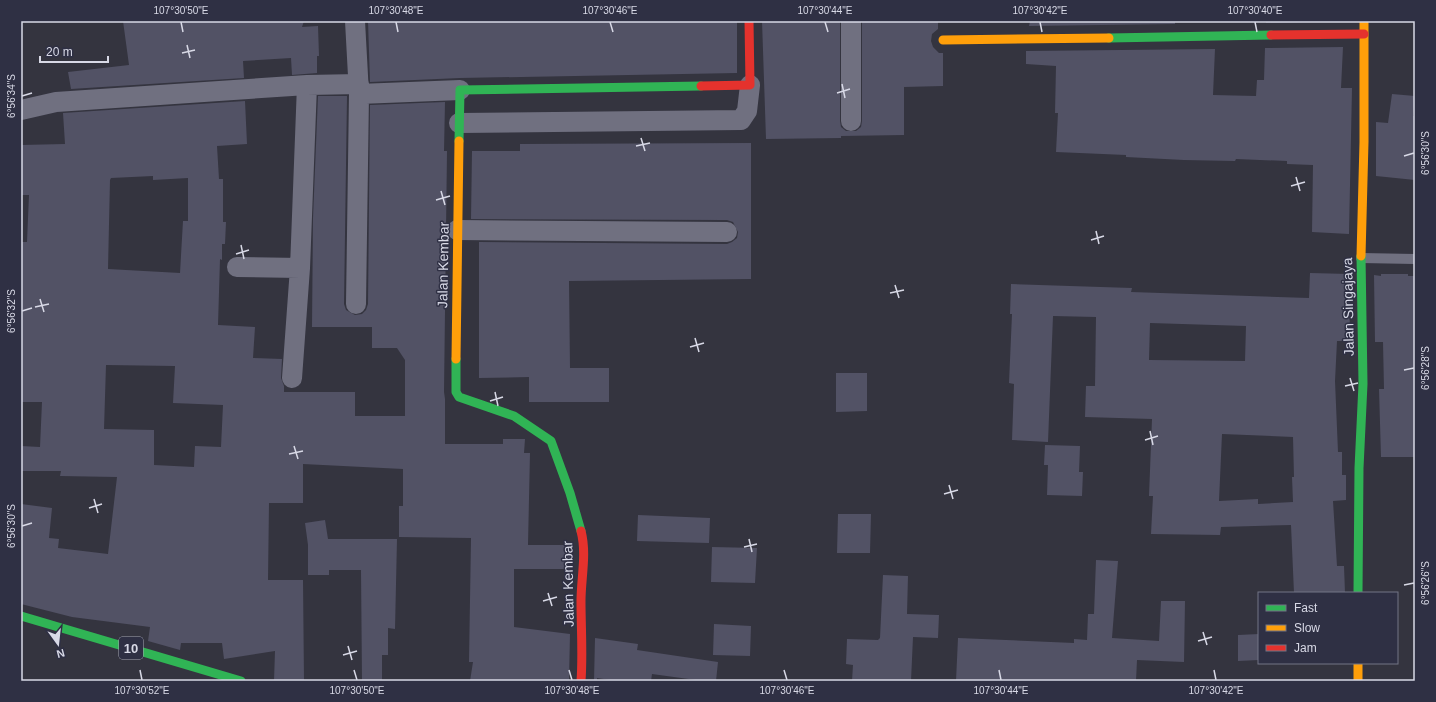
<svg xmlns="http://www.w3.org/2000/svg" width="1436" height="702" font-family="Arial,sans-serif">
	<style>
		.building { fill: #525265; fill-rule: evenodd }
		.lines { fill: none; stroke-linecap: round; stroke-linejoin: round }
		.lane { stroke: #707080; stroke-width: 10 }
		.street { stroke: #707080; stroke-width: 20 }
		.fast { stroke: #30b455; stroke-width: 9 }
		.slow { stroke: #ff9f0a; stroke-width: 9 }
		.jam { stroke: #e5322d; stroke-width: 9 }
		.ticks { fill: none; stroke: #d8d9e6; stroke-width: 1.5 }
		.labels { text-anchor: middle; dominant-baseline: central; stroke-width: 3; stroke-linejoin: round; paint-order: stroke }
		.shield { fill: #2f3044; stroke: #a5a6b5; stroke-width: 1 }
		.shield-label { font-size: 13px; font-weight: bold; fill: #d8d9e6 }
		.street-label { font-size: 14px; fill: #d8d9e6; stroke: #2f3044 }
		.neatline { fill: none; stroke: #d8d9e6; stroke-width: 1.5 }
		.ticks-label { font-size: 10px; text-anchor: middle; fill: #d8d9e6 }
	</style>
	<rect width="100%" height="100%" fill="#34343f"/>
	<!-- building -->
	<path class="building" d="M 123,21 L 304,21 L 302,27 L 318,26 L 319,56 L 317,56 L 317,73 L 292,75 L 291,58 L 243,61 L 244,78 L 71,89 L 68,72 L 129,65 Z
		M 368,21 L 737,21 L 737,73 L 460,78 L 370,82 Z
		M 762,21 L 840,21 L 840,121 L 841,127 L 846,131 L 856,131 L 861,127 L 862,121 L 862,21 L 938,21 L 938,29 L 932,34 L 931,41 L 933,47 L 939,53 L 943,53 L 943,86 L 904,87 L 904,135 L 841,136 L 841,138 L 766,139 Z
		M 1030,21 L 1175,21 L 1175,24 L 1029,26 Z
		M 1266,21 L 1344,21 L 1266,23 Z
		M 1343,47 L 1341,88 L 1352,88 L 1349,234 L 1312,232 L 1313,165 L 1287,164 L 1287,161 L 1236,159 L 1235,161 L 1184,160 L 1126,157 L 1126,155 L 1056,152 L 1058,113 L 1055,113 L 1056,66 L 1026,64 L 1026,51 L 1215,49 L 1213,95 L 1256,96 L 1257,80 L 1264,80 L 1265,48 Z
		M 1392,94 L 1415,96 L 1413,116 L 1415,116 L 1415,180 L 1376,176 L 1376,122 L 1388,123 Z
		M 318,96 L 347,96 L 344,304 L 346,310 L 355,315 L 362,314 L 366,310 L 368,304 L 370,105 L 445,102 L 444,151 L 447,151 L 444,392 L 445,399 L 445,444 L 503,444 L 503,439 L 525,439 L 524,453 L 530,453 L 528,545 L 571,545 L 570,569 L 514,569 L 514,627 L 570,634 L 569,681 L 470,681 L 473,662 L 469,662 L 471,538 L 399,537 L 399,506 L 403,506 L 403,469 L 303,464 L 303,503 L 269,503 L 268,580 L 303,580 L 304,681 L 274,681 L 275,651 L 224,659 L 222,643 L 181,643 L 180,650 L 148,641 L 150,627 L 72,617 L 21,604 L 21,504 L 52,508 L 49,538 L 59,539 L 58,548 L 108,554 L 117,477 L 60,476 L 61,471 L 21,471 L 21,446 L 40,447 L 42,402 L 21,402 L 21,242 L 27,242 L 29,195 L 21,195 L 21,145 L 65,144 L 63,113 L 245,101 L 247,144 L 217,146 L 219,179 L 223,179 L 223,222 L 226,222 L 225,244 L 222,244 L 222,260 L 220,259 L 218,325 L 255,327 L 253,358 L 282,359 L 281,378 L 284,386 L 284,392 L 355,392 L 355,416 L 405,416 L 405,360 L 397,348 L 372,348 L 372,327 L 312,327 L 313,218 ZM 153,176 L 153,180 L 188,178 L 188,221 L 183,221 L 180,273 L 108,269 L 110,180 L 111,178 ZM 106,365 L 175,366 L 173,403 L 223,405 L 221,447 L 195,446 L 194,467 L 154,465 L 154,430 L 104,429 Z
		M 751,143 L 751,279 L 569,281 L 570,368 L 609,368 L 609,402 L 529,402 L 529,377 L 479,378 L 479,242 L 727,244 L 732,242 L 737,238 L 738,232 L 733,222 L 727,220 L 471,219 L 472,151 L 520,151 L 520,144 Z
		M 1310,273 L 1349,274 L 1350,341 L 1337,341 L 1335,381 L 1338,452 L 1342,452 L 1342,475 L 1346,475 L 1346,500 L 1333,501 L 1337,566 L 1344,566 L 1345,593 L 1294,593 L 1291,525 L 1221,527 L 1220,535 L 1151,534 L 1153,496 L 1149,496 L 1152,419 L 1085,417 L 1086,386 L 1095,386 L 1096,317 L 1053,316 L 1048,442 L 1012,440 L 1014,384 L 1009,383 L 1012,314 L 1010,314 L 1011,284 L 1132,288 L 1131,292 L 1309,298 ZM 1150,323 L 1246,326 L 1245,361 L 1149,360 ZM 1222,434 L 1293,437 L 1294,477 L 1292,477 L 1293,502 L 1258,504 L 1258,499 L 1219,501 Z
		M 1381,274 L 1408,274 L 1408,276 L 1415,276 L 1415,457 L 1381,457 L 1379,389 L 1384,389 L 1383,342 L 1375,342 L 1374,275 L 1381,276 Z
		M 836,373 L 867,373 L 867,411 L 836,412 Z
		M 1045,445 L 1080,446 L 1079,472 L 1083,472 L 1082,496 L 1047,495 L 1048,465 L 1044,465 Z
		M 838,514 L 871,514 L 870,553 L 837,553 Z
		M 638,515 L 710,518 L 709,543 L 637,541 Z
		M 325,520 L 328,539 L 397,539 L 395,629 L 388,628 L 388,655 L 382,655 L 382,681 L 362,681 L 361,570 L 329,570 L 329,575 L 308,575 L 308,545 L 305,523 Z
		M 712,547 L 757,548 L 755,583 L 711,582 Z
		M 1096,560 L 1118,561 L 1112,638 L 1159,641 L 1161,601 L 1185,601 L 1184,662 L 1137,660 L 1136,681 L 956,681 L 958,638 L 1074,643 L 1074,639 L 1087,640 L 1088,614 L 1094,614 Z
		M 883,575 L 908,576 L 907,614 L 939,615 L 938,638 L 913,637 L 911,681 L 852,681 L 853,665 L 846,664 L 847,639 L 878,640 L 880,638 Z
		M 714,624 L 751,626 L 750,656 L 713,655 Z
		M 1259,634 L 1259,660 L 1238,661 L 1238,635 Z
		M 595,638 L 638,644 L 637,650 L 718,662 L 716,681 L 703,681 L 652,674 L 651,681 L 616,681 L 597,678 L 597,681 L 594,681 Z"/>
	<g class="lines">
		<!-- lane -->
		<path class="lane" d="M 1361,258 L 1415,259"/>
		<!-- street -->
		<path class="street" d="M 355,21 L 359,94
			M 21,110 L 56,102 L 307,85 L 359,84
			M 851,121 L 851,21
			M 459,123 L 741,120 L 747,111 L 750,85
			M 457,230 L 727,232
			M 237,267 L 300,268
			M 356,304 L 359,94 L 460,90
			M 292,378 L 300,268 L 307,85"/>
		<!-- fast -->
		<path class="fast" d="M 1109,38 L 1271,35
			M 459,141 L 460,90 L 701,86
			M 456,359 L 456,392 L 459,397 L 514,416 L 551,441 L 570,493 L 581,531
			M 1358,593 L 1359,468 L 1363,384 L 1361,256
			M 21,616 L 241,681"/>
		<!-- slow -->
		<path class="slow" d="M 943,40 L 1109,38
			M 1361,256 L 1364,142 L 1364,21
			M 456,359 L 459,141
			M 1358,663 L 1358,681"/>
		<!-- jam -->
		<path class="jam" d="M 1271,35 L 1364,34
			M 701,86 L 750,85 L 749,21
			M 581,531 C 587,554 581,578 581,601 C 581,628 583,654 581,681"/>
	</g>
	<!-- ticks -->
	<path class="ticks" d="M 181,22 L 183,32M 396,22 L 398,32M 610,22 L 613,32M 825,22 L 828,32M 1040,22 L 1042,32M 1255,22 L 1257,32M 187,45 L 190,58M 182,53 L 195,50M 842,84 L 845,98M 837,93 L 850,89M 22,96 L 32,93M 641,138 L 645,151M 636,146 L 650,143M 1404,156 L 1414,153M 1296,177 L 1300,191M 1291,186 L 1305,182M 441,191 L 445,205M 436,200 L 450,196M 1096,231 L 1099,244M 1091,240 L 1104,236M 241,245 L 244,259M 236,254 L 249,250M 895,285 L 899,298M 890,293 L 904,290M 40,299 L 44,312M 35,307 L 49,304M 22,311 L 32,308M 695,338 L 699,352M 690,347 L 704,343M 1404,370 L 1414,368M 1350,378 L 1354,391M 1345,386 L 1358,383M 495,392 L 498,406M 490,401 L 503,397M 1150,431 L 1153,445M 1145,440 L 1158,436M 294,446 L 298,459M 289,454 L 303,451M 949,485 L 953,499M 944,494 L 958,490M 94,499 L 98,513M 89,508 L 102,504M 22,526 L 32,523M 749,539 L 752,552M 744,547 L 757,544M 1404,585 L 1414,583M 548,593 L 552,606M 543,601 L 557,597M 1203,632 L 1207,645M 1198,641 L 1212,637M 348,646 L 352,660M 343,655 L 357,651M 140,670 L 142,680M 354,670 L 357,680M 569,670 L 572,680M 784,670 L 787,680M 999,670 L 1001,680M 1214,670 L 1216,680"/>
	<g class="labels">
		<!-- shield labels -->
		<rect class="shield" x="119" y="637" width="24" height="22" rx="3"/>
		<g class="shield-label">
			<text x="131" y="648">10</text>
		</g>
		<!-- street labels -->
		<g class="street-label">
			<text transform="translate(443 265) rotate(-89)">Jalan Kembar</text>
			<text transform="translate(1348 307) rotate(-91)">Jalan Singajaya</text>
			<text transform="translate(568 584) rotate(-91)">Jalan Kembar</text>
		</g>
	</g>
	<!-- border -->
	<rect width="1436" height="702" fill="none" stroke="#2f3044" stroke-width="44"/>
	<!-- legend -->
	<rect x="1258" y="592" width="140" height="72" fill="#2f3044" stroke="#737485"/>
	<rect x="1266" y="605" width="20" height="6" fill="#30b455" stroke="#737485"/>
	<text x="1294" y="612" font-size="12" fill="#d8d9e6">Fast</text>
	<rect x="1266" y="625" width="20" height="6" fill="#ff9f0a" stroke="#737485"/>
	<text x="1294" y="632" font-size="12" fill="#d8d9e6">Slow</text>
	<rect x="1266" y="645" width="20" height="6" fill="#e5322d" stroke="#737485"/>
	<text x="1294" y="652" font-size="12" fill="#d8d9e6">Jam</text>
	<!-- north arrow -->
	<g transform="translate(58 644) rotate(165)" stroke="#2f3044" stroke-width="3" paint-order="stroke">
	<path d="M0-3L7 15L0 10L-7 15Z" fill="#d8d9e6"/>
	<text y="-6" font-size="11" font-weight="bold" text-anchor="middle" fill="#d8d9e6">N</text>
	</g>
	<!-- scale -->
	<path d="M40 56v6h68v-6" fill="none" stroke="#d8d9e6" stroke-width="2"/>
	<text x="46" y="56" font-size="12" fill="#d8d9e6" stroke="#2f3044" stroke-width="3" paint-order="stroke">20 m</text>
	<rect x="22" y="22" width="1392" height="658" class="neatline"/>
	<g class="ticks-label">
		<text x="181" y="14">107°30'50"E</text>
		<text x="396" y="14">107°30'48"E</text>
		<text x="610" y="14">107°30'46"E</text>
		<text x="825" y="14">107°30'44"E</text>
		<text x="1040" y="14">107°30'42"E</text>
		<text x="1255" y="14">107°30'40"E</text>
		<text transform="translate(11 96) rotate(-90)" y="4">6°56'34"S</text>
		<text transform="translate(1425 153) rotate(-90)" y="4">6°56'30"S</text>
		<text transform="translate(11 311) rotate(-90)" y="4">6°56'32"S</text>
		<text transform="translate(1425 368) rotate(-90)" y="4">6°56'28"S</text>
		<text transform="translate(11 526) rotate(-90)" y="4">6°56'30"S</text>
		<text transform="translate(1425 583) rotate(-90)" y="4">6°56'26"S</text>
		<text x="142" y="694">107°30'52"E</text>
		<text x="357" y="694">107°30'50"E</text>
		<text x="572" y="694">107°30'48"E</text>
		<text x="787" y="694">107°30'46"E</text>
		<text x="1001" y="694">107°30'44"E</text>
		<text x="1216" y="694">107°30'42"E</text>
	</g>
</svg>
